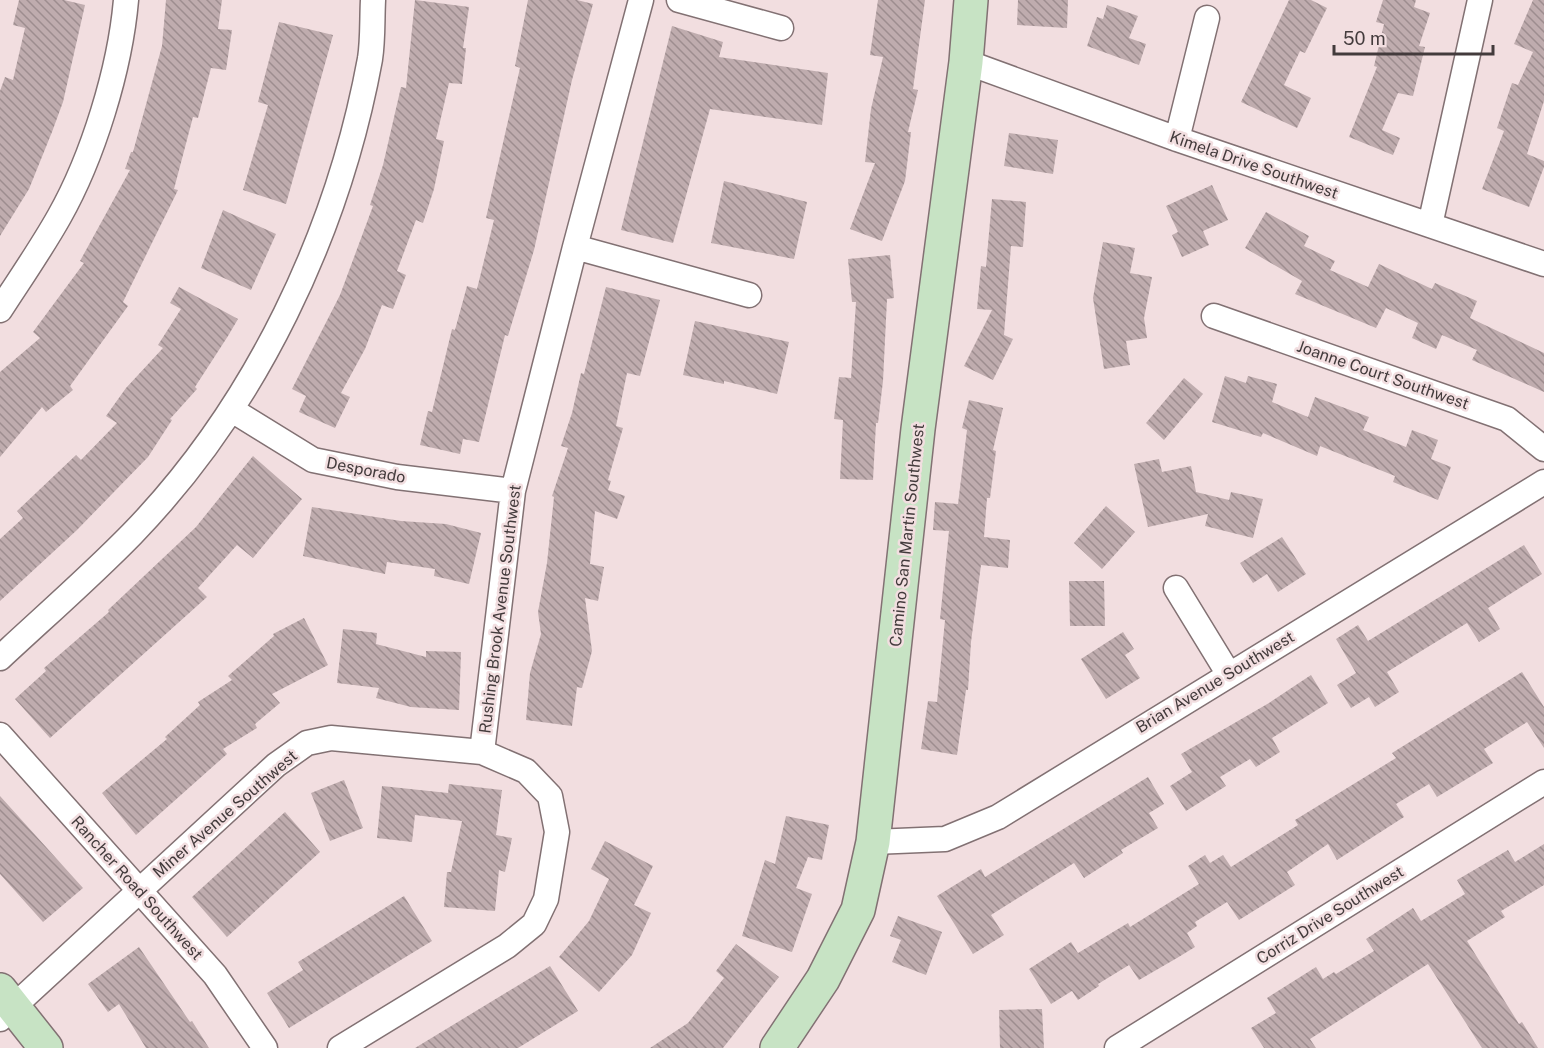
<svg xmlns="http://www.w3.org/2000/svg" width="1544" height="1048" font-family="'Public Sans',sans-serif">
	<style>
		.building { fill: url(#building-back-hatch) }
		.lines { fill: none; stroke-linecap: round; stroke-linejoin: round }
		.street-casing { stroke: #827173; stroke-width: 27 }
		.secondary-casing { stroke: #827173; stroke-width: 36 }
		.street { stroke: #fff; stroke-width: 24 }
		.secondary { stroke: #c7e3c4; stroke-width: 33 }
		.labels { text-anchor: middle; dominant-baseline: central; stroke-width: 5; stroke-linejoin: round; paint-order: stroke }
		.street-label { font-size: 16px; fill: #433b3c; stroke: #f2dee0 }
	</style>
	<defs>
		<pattern id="building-back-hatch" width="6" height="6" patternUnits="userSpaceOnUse" patternTransform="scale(1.5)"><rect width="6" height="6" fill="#bfacae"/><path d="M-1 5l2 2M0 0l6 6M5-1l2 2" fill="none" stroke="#9d8d8f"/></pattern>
	</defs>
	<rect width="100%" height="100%" fill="#f2dee0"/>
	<!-- building -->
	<path class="building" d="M 19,0 L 64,0 L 85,5 L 63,102 L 52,132 L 29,189 L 0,236 L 0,91 L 5,77 L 13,80 L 25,28 L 13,25 Z
		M 166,0 L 222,0 L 218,29 L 232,30 L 226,70 L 211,68 L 198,118 L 193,117 L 174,189 L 178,190 L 123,302 L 128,306 L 70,386 L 73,390 L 46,412 L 42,407 L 0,457 L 0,372 L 40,338 L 33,332 L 84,263 L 80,261 L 130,170 L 125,169 L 131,152 L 133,152 L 162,46 Z
		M 415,0 L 469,7 L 463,48 L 466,48 L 462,84 L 449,83 L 436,139 L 444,141 L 434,189 L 423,223 L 416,220 L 397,271 L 406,275 L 393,309 L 382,305 L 365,349 L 341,393 L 350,397 L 335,428 L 299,412 L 306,396 L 292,389 L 340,295 L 373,206 L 370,205 L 383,165 L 401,87 L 406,88 Z
		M 528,0 L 577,0 L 593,4 L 572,80 L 534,250 L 508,336 L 505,335 L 479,442 L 463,439 L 460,454 L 420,445 L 428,411 L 432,412 L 452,329 L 455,330 L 467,286 L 477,289 L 494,220 L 486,218 L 520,68 L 515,66 Z
		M 878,0 L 925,0 L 913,89 L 918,90 L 908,132 L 911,132 L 905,181 L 882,241 L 850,229 L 875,163 L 865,162 L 871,109 L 883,57 L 870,55 Z
		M 1018,0 L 1068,0 L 1067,28 L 1017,25 Z
		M 1289,0 L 1311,0 L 1327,8 L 1305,53 L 1300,51 L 1284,85 L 1311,98 L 1297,128 L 1241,102 Z
		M 1383,0 L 1416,0 L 1414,7 L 1430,13 L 1419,46 L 1425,47 L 1413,96 L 1398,93 L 1382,130 L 1400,138 L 1393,155 L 1349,137 L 1377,67 L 1374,66 L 1384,24 L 1376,22 Z
		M 1533,0 L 1544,0 L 1544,101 L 1527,154 L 1544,161 L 1544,167 L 1529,207 L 1482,189 L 1504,131 L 1497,128 L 1512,83 L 1518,85 L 1533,52 L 1514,44 Z
		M 1107,5 L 1138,16 L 1129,38 L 1146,44 L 1139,65 L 1087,46 L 1097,17 L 1103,19 Z
		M 279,22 L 333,35 L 286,204 L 243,190 L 268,105 L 258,102 Z
		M 672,26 L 723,42 L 719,57 L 828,73 L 822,125 L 710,109 L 673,243 L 621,230 Z
		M 1009,133 L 1058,140 L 1053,174 L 1004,166 Z
		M 724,181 L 807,202 L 794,259 L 711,243 Z
		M 1212,185 L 1228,220 L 1203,231 L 1209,245 L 1182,257 L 1172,235 L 1178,232 L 1166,206 Z
		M 992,199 L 1026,202 L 1023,247 L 1011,246 L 1004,335 L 1013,339 L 993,380 L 964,366 L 992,310 L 977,309 L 981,266 L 986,267 Z
		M 223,210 L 276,234 L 251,290 L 201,268 Z
		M 1266,212 L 1309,236 L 1304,246 L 1335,261 L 1330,270 L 1368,287 L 1379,264 L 1432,289 L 1435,283 L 1477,301 L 1470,318 L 1544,353 L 1544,392 L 1472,360 L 1477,350 L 1442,335 L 1436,349 L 1412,338 L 1418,323 L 1386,308 L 1376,328 L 1295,294 L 1302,281 L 1245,248 Z
		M 1103,242 L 1135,248 L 1130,273 L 1152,277 L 1144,318 L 1147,338 L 1126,341 L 1130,365 L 1104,369 L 1093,298 Z
		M 890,255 L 894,298 L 887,299 L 883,381 L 878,423 L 876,423 L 873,480 L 840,479 L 843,420 L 834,419 L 839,377 L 851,378 L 856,302 L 852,302 L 848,259 Z
		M 179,287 L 238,319 L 228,336 L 195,387 L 197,389 L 170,419 L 172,420 L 148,457 L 77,530 L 0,601 L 0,539 L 23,518 L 17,511 L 76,455 L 81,460 L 117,423 L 106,416 L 126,388 L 163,348 L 158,345 L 181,309 L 170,303 Z
		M 606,287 L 660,300 L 640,376 L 627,373 L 616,426 L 623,428 L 608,480 L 611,481 L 608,490 L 625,496 L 617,519 L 595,511 L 590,564 L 604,567 L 598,601 L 585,598 L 592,651 L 582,688 L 577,687 L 572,726 L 526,720 L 530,673 L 541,634 L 538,612 L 547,563 L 554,497 L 552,496 L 568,448 L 561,446 L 572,413 L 581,373 L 584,374 Z
		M 695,321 L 789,342 L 777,394 L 724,381 L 724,384 L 683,375 Z
		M 1225,376 L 1246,383 L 1248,376 L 1277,384 L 1272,402 L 1308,417 L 1315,397 L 1369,417 L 1363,430 L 1406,447 L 1412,430 L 1438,440 L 1431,459 L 1451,467 L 1438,500 L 1393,482 L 1395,476 L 1320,446 L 1317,456 L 1263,433 L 1261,437 L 1212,422 Z
		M 1184,378 L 1203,394 L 1164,440 L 1146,423 Z
		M 969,400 L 1003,408 L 993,450 L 996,451 L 990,498 L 987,498 L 984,537 L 1010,540 L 1008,568 L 981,565 L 971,642 L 968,690 L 966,690 L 957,755 L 921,749 L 928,701 L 937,702 L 945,620 L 940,619 L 949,531 L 933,530 L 935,502 L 958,504 L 967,430 L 962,428 Z
		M 253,456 L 302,499 L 253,558 L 237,545 L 198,588 L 207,597 L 50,738 L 15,699 L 46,671 L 44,668 L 109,612 L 108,610 L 196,527 Z
		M 1159,459 L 1162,472 L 1191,466 L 1196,492 L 1229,500 L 1231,492 L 1263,499 L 1253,538 L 1205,526 L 1208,514 L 1148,527 L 1134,464 Z
		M 1106,506 L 1135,532 L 1102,569 L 1074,543 Z
		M 312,507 L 401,521 L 446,524 L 481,533 L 469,584 L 434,576 L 435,569 L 387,562 L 385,574 L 303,556 Z
		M 1282,537 L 1306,574 L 1278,592 L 1267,574 L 1253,583 L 1240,563 Z
		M 1524,545 L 1542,574 L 1488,608 L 1500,629 L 1479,642 L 1467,623 L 1387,672 L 1399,692 L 1375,707 L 1369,697 L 1351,708 L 1337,685 L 1356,673 L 1336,639 L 1358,625 L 1368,641 Z
		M 1069,581 L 1104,581 L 1105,626 L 1070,626 Z
		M 304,618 L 328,665 L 272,694 L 280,703 L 255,724 L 257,728 L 223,749 L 227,754 L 136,835 L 102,793 L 167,739 L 165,737 L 200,705 L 198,702 L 232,680 L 228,676 L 274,636 L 273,634 Z
		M 343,629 L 377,633 L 376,644 L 426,657 L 426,651 L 461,652 L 459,710 L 411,707 L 376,698 L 379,688 L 337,683 Z
		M 1123,632 L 1134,649 L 1125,655 L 1140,678 L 1106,699 L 1081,659 Z
		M 1522,672 L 1544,707 L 1544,748 L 1527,722 L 1484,749 L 1493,763 L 1437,797 L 1429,784 L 1396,804 L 1404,817 L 1337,860 L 1328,844 L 1287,872 L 1295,885 L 1239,920 L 1227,902 L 1195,922 L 1197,926 L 1187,933 L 1195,947 L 1177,958 L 1139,980 L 1129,965 L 1098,984 L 1099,986 L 1078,1000 L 1072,991 L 1051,1004 L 1029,969 L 1071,942 L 1078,953 L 1128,923 L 1130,927 L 1199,884 L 1188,866 L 1205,855 L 1210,863 L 1223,855 L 1231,867 L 1298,825 L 1295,820 L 1396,758 L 1392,753 Z
		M 1311,675 L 1328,703 L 1272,738 L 1280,752 L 1256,767 L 1250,759 L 1220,777 L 1226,786 L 1186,811 L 1170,786 L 1192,772 L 1181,754 L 1269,703 Z
		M 1148,777 L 1164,804 L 1149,813 L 1158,828 L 1121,850 L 1123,853 L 1084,878 L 1074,863 L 991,915 L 1004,935 L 973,954 L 937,896 L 981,869 L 985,877 Z
		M 344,780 L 363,828 L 330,841 L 311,793 Z
		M 449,784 L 502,790 L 496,835 L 512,838 L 505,872 L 499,870 L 495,911 L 444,907 L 447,872 L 451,872 L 462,821 L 415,815 L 412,842 L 377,838 L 382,786 L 448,793 Z
		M 0,796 L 83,888 L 43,922 L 0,874 Z
		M 285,812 L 320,852 L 227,937 L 192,897 Z
		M 786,816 L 829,825 L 822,860 L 808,857 L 796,888 L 812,894 L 792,952 L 742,936 L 765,860 L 775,864 Z
		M 605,841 L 653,866 L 634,905 L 651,913 L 632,955 L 599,992 L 559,957 L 589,921 L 609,879 L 591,869 Z
		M 1544,844 L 1544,885 L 1501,911 L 1505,917 L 1467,941 L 1519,1024 L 1522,1022 L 1538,1048 L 1482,1048 L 1428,964 L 1310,1039 L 1316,1048 L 1264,1048 L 1251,1028 L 1276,1013 L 1267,998 L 1316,967 L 1323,979 L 1334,972 L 1336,974 L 1374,951 L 1366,939 L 1413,908 L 1421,921 L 1465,894 L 1457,880 L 1508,850 L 1515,862 Z
		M 404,896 L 432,941 L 289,1028 L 267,993 L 303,970 L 298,962 Z
		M 898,916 L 942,932 L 926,975 L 892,962 L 901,940 L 890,936 Z
		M 736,944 L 779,977 L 723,1048 L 650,1048 L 688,1023 L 724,978 L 716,971 Z
		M 139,947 L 190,1022 L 192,1021 L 209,1048 L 146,1048 L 119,1004 L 108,1012 L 88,984 Z
		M 550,966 L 578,1011 L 518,1048 L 415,1048 Z
		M 1042,1009 L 1044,1048 L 1000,1048 L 999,1010 Z"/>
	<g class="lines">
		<defs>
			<path id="street" d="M 679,0 L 781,28
				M 966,62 L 1177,139 L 1544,264
				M 1177,139 L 1207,18
				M 1430,225 L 1480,0
				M 575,247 L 749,295
				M 0,310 C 20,279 41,249 59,217 C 93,157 120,69 126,0
				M 1214,316 L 1507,419 L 1544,449
				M 232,410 L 313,460 L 397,477 L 513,491
				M 1176,588 L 1228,673
				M 0,658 C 44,617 90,577 132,534 C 256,406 338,233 370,59 C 373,40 372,19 373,0
				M 0,735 L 215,975 L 265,1048
				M 873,842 L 945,839 L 998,817 L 1544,482
				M 0,1019 L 276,765 L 307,743 L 331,738 L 482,752
				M 340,1048 L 507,946 L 534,924 L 546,899 L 557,832 L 550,796 L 526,771 L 482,752 L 513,491 L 575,247 L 641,0
				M 1117,1048 L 1544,782"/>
			<path id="secondary" d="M 0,990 L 46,1048
				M 777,1048 L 823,979 L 858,910 L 873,842 L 918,429 L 966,62 L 971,0"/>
		</defs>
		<!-- street casing -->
		<use href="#street" class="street-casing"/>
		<!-- secondary casing -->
		<use href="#secondary" class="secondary-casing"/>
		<!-- street -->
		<use href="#street" class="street"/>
		<!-- secondary -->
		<use href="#secondary" class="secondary"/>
	</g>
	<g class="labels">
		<!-- street labels -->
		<g class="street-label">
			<text transform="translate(1254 165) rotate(19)">Kimela Drive Southwest</text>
			<text transform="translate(1383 375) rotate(19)">Joanne Court Southwest</text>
			<text transform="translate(366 470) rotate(11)">Desporado</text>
			<text transform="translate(907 535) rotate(-84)">Camino San Martin Southwest</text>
			<text transform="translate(500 609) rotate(-83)">Rushing Brook Avenue Southwest</text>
			<text transform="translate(1215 682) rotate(-31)">Brian Avenue Southwest</text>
			<text transform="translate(225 814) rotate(-41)">Miner Avenue Southwest</text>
			<text transform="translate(137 888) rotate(48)">Rancher Road Southwest</text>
			<text transform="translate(1330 915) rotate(-32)">Corriz Drive Southwest</text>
		</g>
	</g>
	<!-- scale -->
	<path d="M1334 45v9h159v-9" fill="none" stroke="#433b3c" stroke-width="3"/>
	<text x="1343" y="45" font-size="18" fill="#433b3c" stroke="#f2dee0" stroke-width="4.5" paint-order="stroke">50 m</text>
</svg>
